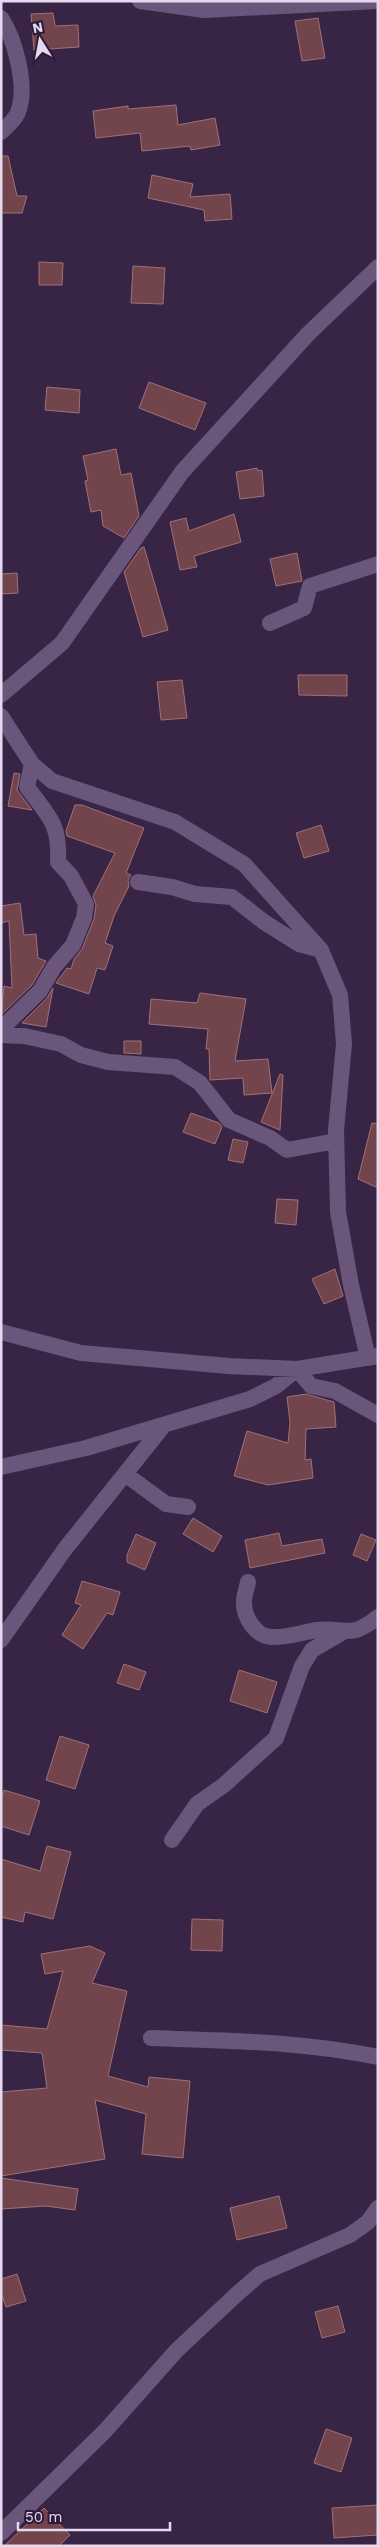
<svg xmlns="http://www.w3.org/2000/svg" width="379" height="2547" font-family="'Work Sans',sans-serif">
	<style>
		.building { fill: #72454d; stroke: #a17077 }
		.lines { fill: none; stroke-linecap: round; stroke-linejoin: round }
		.minor { stroke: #6a567b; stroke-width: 16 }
	</style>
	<rect width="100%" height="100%" fill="#382546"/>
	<!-- building -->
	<path class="building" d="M 53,13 L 55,26 L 78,25 L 79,47 L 34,50 L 31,14 Z
		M 318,18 L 325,58 L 302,61 L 295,21 Z
		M 176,105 L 178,125 L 215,118 L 220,145 L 191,150 L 190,146 L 142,151 L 140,133 L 96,138 L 93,111 L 128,106 L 128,109 Z
		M 1,156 L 8,156 L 17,196 L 27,196 L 22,213 L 1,213 Z
		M 152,175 L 193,184 L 190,197 L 230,194 L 232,219 L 205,221 L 204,210 L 148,198 Z
		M 39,262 L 63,263 L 62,285 L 39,285 Z
		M 133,266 L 165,268 L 163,304 L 131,303 Z
		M 149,382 L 206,403 L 195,430 L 139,408 Z
		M 47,387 L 80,390 L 79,413 L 45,410 Z
		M 116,449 L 121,475 L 131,473 L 139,516 L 124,538 L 103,526 L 101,510 L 91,512 L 85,481 L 88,480 L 83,456 Z
		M 257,468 L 258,471 L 262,470 L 264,496 L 240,499 L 236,472 Z
		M 234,514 L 241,542 L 194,556 L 197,567 L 180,570 L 170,522 L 186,518 L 189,531 Z
		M 144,547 L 168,630 L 143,637 L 124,572 L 141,548 Z
		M 297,553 L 302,581 L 276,586 L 270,559 Z
		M 17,573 L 18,593 L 1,594 L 1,574 Z
		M 298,675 L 347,675 L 347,696 L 299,695 Z
		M 182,680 L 187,718 L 161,720 L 157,682 Z
		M 14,773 L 20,774 L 17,790 L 32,810 L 8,806 Z
		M 75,805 L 82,805 L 144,828 L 126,873 L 131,875 L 128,880 L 129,886 L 114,916 L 105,943 L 113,946 L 105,970 L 97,968 L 89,994 L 56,983 L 67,968 L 71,969 L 74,959 L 82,949 L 94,919 L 96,905 L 93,896 L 115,853 L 67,836 L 66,831 Z
		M 321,825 L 329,851 L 304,858 L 296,833 Z
		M 20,903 L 24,935 L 36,934 L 38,958 L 46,961 L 32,985 L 1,1015 L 4,986 L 12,988 L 9,921 L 1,923 L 1,906 Z
		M 53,988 L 46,1027 L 22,1023 L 47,998 Z
		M 200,993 L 246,999 L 235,1061 L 268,1059 L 272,1093 L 244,1095 L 243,1078 L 210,1080 L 209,1049 L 206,1049 L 208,1029 L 149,1024 L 151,999 L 197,1003 Z
		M 124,1041 L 141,1041 L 141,1054 L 124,1053 Z
		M 280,1074 L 283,1075 L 280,1130 L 261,1122 Z
		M 191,1113 L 219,1123 L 222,1127 L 215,1144 L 183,1132 Z
		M 372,1123 L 378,1124 L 378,1188 L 358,1179 Z
		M 233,1139 L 248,1142 L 243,1163 L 228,1160 Z
		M 277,1199 L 298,1200 L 296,1225 L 275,1223 Z
		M 335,1269 L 343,1296 L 324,1304 L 312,1279 Z
		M 306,1394 L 334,1402 L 336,1427 L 306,1429 L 305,1460 L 311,1459 L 313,1478 L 268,1485 L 234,1476 L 247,1431 L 288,1443 L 290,1422 L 287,1397 Z
		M 193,1518 L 222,1536 L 213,1552 L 183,1534 Z
		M 279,1533 L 282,1546 L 322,1539 L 325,1553 L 250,1568 L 245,1540 Z
		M 136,1534 L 156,1543 L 145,1570 L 127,1562 L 127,1555 Z
		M 361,1534 L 376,1540 L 367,1561 L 353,1555 Z
		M 82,1581 L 120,1592 L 113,1615 L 107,1613 L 83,1649 L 62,1635 L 81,1605 L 75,1603 Z
		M 124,1664 L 146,1672 L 139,1690 L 117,1683 Z
		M 239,1670 L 277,1682 L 267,1713 L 230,1701 Z
		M 60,1736 L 89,1745 L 75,1789 L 46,1780 Z
		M 4,1790 L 40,1801 L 29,1835 L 1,1826 L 1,1800 Z
		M 47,1846 L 71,1852 L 53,1919 L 25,1912 L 23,1922 L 1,1917 L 1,1859 L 40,1871 Z
		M 192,1919 L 223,1920 L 222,1951 L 191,1950 Z
		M 90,1946 L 105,1953 L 92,1983 L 127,1991 L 108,2076 L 148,2087 L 149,2077 L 190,2081 L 183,2158 L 142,2154 L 146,2114 L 95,2100 L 105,2159 L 1,2176 L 1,2092 L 47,2088 L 42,2053 L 1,2050 L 1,2025 L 47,2029 L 63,1971 L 45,1974 L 41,1954 Z
		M 1,2178 L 78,2189 L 75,2210 L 46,2206 L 1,2209 Z
		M 279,2196 L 287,2228 L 237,2240 L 230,2208 Z
		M 17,2274 L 26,2301 L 6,2307 L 1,2293 L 1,2279 Z
		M 338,2306 L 345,2332 L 322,2338 L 315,2312 Z
		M 326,2429 L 352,2438 L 341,2472 L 314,2463 Z
		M 378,2505 L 378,2535 L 334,2538 L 332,2508 Z
		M 44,2508 L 70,2535 L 59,2546 L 4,2546 Z"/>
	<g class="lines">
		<!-- minor -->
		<path class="minor" d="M 140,1 L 204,10 L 378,1
			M 1,18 C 15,39 28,87 18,112 C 16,118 6,128 1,132
			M 270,623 L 304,608 L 310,586 L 378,564
			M 1,695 L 62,643 L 182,472 L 308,334 L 378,267
			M 1,716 L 32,764 L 52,781 L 175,822 L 244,864 L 321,950 L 340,995 L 344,1044 L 336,1130 L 338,1212 L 351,1285 L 368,1358
			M 138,882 L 172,887 L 195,894 L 232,897 L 264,922 L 299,944 L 321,950
			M 1,1029 L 40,991 L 54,967 L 73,945 L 84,918 L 86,904 L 71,876 L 58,862 C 60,823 49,817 27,787 L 32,764
			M 1,1035 L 24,1036 L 61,1044 L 81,1055 L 108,1062 L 175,1067 L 200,1083 L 229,1120 L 270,1138 L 287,1150 L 336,1141
			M 1,1332 L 81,1353 L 229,1366 L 297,1369 L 378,1356
			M 1,1467 L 86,1448 L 250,1399 L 276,1386 L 297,1369 L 311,1386 L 335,1391 L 378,1415
			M 125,1474 L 166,1504 L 188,1507
			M 248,1582 C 247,1588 244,1595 244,1601 C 243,1616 255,1636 271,1637 C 286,1638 303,1632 317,1630 C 347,1627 349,1640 378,1617
			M 1,1640 L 65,1549 L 164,1425
			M 172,1840 L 197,1804 L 224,1785 L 276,1738 L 302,1666 L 312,1650 L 343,1632
			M 151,2038 C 226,2041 303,2041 378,2057
			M 1,2533 L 105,2431 L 177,2350 L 237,2294 L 260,2274 L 350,2235 L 368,2222 L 378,2208"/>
	</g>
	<!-- border -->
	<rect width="379" height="2547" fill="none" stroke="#e4d9ee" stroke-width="5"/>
	<!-- north arrow -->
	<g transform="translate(40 40) rotate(349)" stroke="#2e1b3b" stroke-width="4" paint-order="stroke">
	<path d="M0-4L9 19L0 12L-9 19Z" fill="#e4d9ee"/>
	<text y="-8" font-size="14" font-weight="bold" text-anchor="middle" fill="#e4d9ee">N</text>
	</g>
	<!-- scale -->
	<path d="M18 2522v8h152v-8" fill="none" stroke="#e4d9ee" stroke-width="2.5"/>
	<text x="25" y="2522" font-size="15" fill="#e4d9ee" stroke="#2e1b3b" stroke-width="4" paint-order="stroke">50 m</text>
</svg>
